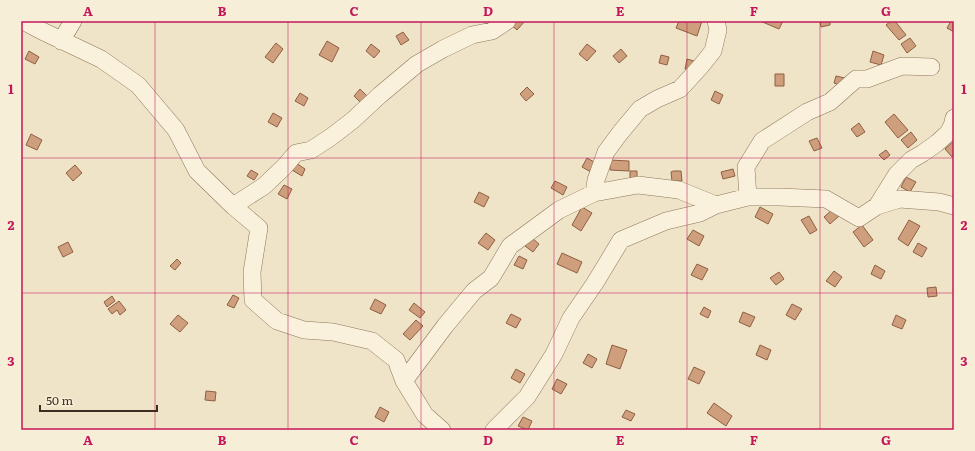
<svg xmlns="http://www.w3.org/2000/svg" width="975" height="451" viewBox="0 0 975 451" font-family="Literata,serif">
	<rect width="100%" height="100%" fill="#f0e4c8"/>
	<path fill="#cf9f7d" stroke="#8d5f41" d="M 514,21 L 525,21 L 517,30 L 511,25 Z
		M 679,21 L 702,21 L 697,36 L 676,28 Z
		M 760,21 L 783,21 L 779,29 Z
		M 820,21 L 830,21 L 830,25 L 821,27 Z
		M 891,21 L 895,21 L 906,35 L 899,40 L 886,25 Z
		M 951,21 L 954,21 L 954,32 L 947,28 Z
		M 403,32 L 409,40 L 401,45 L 396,36 Z
		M 910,38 L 916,46 L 907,53 L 901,44 Z
		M 327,41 L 339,48 L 332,62 L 319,55 Z
		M 276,43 L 283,49 L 273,63 L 265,57 Z
		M 371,44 L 380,51 L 374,58 L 366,51 Z
		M 587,44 L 596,51 L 587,61 L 579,54 Z
		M 621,49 L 627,56 L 619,63 L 613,56 Z
		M 29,51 L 39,57 L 35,64 L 25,59 Z
		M 873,51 L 884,55 L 881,65 L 870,62 Z
		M 661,55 L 669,57 L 667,65 L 659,63 Z
		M 687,59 L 694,61 L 692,71 L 685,69 Z
		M 775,74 L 784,74 L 784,86 L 775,86 Z
		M 836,76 L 845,78 L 842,86 L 834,83 Z
		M 527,87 L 534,94 L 526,101 L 520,94 Z
		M 360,89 L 367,96 L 361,103 L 354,96 Z
		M 715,91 L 723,95 L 719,104 L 711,100 Z
		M 300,93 L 308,98 L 304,106 L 295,101 Z
		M 273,113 L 282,118 L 277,127 L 268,122 Z
		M 894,114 L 908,130 L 898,138 L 885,122 Z
		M 859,123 L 865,132 L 857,137 L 851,129 Z
		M 911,132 L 917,140 L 908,148 L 901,140 Z
		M 31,134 L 42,140 L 37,150 L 26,145 Z
		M 817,138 L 822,148 L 814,151 L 809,141 Z
		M 953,142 L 954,143 L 954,155 L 952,157 L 945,149 Z
		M 886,150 L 890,155 L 884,160 L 879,155 Z
		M 587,158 L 596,163 L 591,172 L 582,167 Z
		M 610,160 L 629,161 L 629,171 L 610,170 Z
		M 296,163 L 305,169 L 302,176 L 292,170 Z
		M 75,165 L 82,173 L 73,181 L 66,173 Z
		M 733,169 L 735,176 L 723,179 L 721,172 Z
		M 251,170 L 258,174 L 254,180 L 247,176 Z
		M 630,171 L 637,171 L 637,179 L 630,178 Z
		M 673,171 L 681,171 L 682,181 L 672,181 L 671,172 Z
		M 906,177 L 916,182 L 910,192 L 901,187 Z
		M 555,181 L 567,187 L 563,195 L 551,188 Z
		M 284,185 L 292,189 L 287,199 L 278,194 Z
		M 479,192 L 489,197 L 484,207 L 474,202 Z
		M 582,207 L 592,213 L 581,231 L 572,225 Z
		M 760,207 L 773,214 L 768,224 L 755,217 Z
		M 833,209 L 839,216 L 830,224 L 824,217 Z
		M 809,216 L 817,230 L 810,234 L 801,220 Z
		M 909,220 L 920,226 L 908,246 L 898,239 Z
		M 862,225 L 873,240 L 864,247 L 853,232 Z
		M 693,230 L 704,236 L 699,246 L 687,239 Z
		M 486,233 L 495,240 L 488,250 L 478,243 Z
		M 532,238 L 539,244 L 533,252 L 525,246 Z
		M 68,242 L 73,252 L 63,257 L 58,247 Z
		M 918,243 L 927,248 L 922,257 L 913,252 Z
		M 562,253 L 582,262 L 577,273 L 557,264 Z
		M 519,256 L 527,260 L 523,269 L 514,265 Z
		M 177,259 L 181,263 L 175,270 L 170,266 Z
		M 697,264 L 708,269 L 702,280 L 691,275 Z
		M 875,265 L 885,271 L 881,279 L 871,274 Z
		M 834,271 L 842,277 L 835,287 L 826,281 Z
		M 779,272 L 784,279 L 776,285 L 770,278 Z
		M 936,287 L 937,296 L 928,297 L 927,288 Z
		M 233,295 L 239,298 L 234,308 L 227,305 Z
		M 112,296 L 115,301 L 107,307 L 104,302 Z
		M 375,299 L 386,305 L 381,314 L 370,309 Z
		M 119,301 L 126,310 L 120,315 L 117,310 L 112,314 L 108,309 Z
		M 414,303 L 425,312 L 420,318 L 409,310 Z
		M 792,304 L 802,309 L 795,320 L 786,315 Z
		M 704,307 L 711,311 L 708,318 L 700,314 Z
		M 743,312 L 755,317 L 750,327 L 739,322 Z
		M 511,314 L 521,319 L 516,328 L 506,323 Z
		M 178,315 L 188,323 L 180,332 L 170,324 Z
		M 896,315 L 906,320 L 902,329 L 892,325 Z
		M 416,320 L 423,326 L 410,340 L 403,334 Z
		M 612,345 L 627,350 L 620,369 L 606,364 Z
		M 760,345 L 771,350 L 767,360 L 756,355 Z
		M 588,354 L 597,359 L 592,368 L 583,363 Z
		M 694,367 L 705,372 L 699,384 L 688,379 Z
		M 516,369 L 525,374 L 520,383 L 511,378 Z
		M 557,379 L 567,384 L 561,394 L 552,389 Z
		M 206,391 L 216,392 L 215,401 L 205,400 Z
		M 714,403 L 732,416 L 726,426 L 707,413 Z
		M 380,407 L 389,412 L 384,422 L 375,417 Z
		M 626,410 L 635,414 L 631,421 L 622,417 Z
		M 523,417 L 532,421 L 528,430 L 518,426 Z"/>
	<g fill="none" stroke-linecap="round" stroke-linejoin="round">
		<defs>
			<path id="street" d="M 23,21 L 42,31 L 101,59 L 138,85 L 176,130 L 197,171 L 233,206 L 259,228 L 252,272 L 253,300 L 277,321 L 304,330 L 333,332 L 372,341 L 396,360 L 404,381 L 425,415 L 442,430
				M 61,41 L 73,21
				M 594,193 L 596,180 L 606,152 L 620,133 L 640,109 L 657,99 L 680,89 L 701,66 L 713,51 L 718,30 L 716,21
				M 748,197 L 746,167 L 762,141 L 807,112 L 830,102 L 856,79 L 867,79 L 902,66 L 931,67
				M 233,206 L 264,186 L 284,167 L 296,153 L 311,150 L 331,137 L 353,120 L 380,95 L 417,64 L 443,49 L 472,35 L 492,31 L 507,21
				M 877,206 L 897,174 L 911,160 L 923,153 L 937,143 L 948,133 L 952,126 L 954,118
				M 404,381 L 445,326 L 474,291 L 491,278 L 510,246 L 559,210 L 594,193 L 638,185 L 679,190 L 716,205
				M 494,430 L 527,397 L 554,354 L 571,318 L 595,283 L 621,240 L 666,221 L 700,213 L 716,205 L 748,197 L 780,197 L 826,199 L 859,218 L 877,206 L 900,199 L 939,202 L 954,206"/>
		</defs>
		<use href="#street" stroke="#8d765c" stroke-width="18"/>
		<use href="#street" stroke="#faf1dc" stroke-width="17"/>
	</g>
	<path fill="none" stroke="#c2185b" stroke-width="1" stroke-opacity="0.55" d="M 155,21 L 155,430M 288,21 L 288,430M 421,21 L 421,430M 554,21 L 554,430M 687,21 L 687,430M 820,21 L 820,430M 21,158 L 954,158M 21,293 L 954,293"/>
	<rect width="975" height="451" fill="none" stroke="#f7eed8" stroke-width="44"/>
	<path d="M40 405v6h117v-6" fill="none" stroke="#3d2e20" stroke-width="2"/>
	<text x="46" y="405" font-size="12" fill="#3d2e20" stroke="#f7eed8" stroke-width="3" paint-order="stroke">50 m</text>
	<rect x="22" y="22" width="931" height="407" fill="none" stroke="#c2185b" stroke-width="1.5"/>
	<g font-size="13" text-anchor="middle" font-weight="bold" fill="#c2185b">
		<text x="88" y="16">A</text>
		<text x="222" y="16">B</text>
		<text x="354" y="16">C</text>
		<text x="488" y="16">D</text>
		<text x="620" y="16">E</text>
		<text x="754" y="16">F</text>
		<text x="886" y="16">G</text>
		<text x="11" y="94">1</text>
		<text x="964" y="94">1</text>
		<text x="11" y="230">2</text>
		<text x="964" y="230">2</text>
		<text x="11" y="366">3</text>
		<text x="964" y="366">3</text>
		<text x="88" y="445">A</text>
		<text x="222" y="445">B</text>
		<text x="354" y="445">C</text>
		<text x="488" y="445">D</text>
		<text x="620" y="445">E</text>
		<text x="754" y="445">F</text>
		<text x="886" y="445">G</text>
	</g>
</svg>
